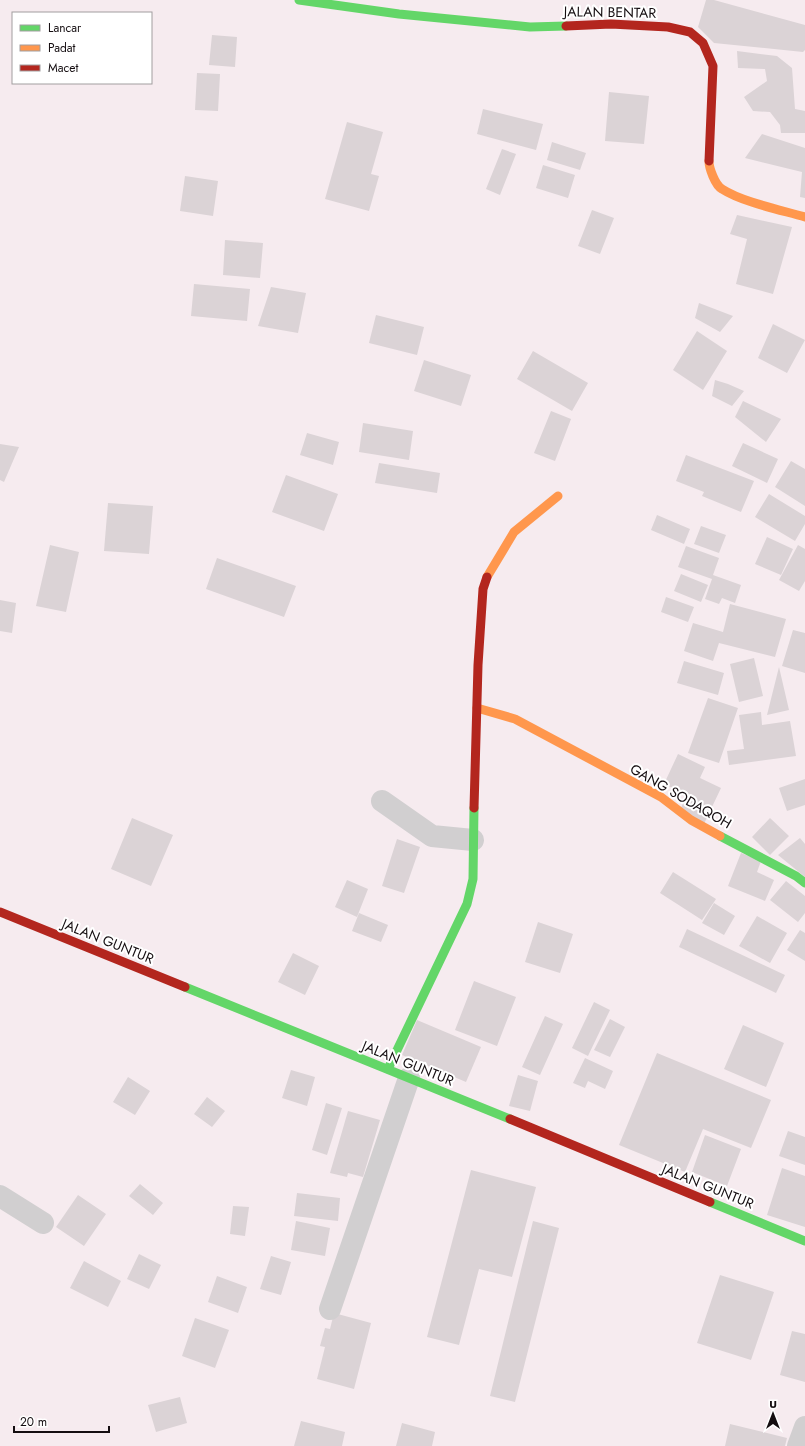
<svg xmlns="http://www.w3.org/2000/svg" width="805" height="1446" viewBox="0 0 805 1446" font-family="Jost,sans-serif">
	<rect width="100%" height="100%" fill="#f6ebef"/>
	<path fill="#dbd3d6" d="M 706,0 L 714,0 L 805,25 L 805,50 L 803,52 L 714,43 L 698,27 Z
		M 212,35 L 237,37 L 235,67 L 209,65 Z
		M 737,51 L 777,56 L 792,68 L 795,109 L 805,111 L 805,133 L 781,133 L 780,125 L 770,112 L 753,111 L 744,97 L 767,81 L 765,69 L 738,68 Z
		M 197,73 L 220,74 L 218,111 L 195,110 Z
		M 609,92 L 649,96 L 644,144 L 605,141 Z
		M 483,109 L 543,124 L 536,150 L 477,134 Z
		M 347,122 L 383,132 L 371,174 L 379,176 L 369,211 L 325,199 Z
		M 762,134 L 805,148 L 805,198 L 800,197 L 802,172 L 745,158 Z
		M 552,142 L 586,153 L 580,170 L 547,160 Z
		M 502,149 L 516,154 L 500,195 L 486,189 Z
		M 543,165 L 575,175 L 568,198 L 536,188 Z
		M 185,176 L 218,181 L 213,216 L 180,211 Z
		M 592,210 L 614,218 L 600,254 L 578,246 Z
		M 737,215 L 792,227 L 773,294 L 736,284 L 747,239 L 730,234 Z
		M 225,240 L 263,243 L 260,278 L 223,275 Z
		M 194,284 L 250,289 L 247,321 L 191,316 Z
		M 271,287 L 306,293 L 298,333 L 258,326 Z
		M 699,303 L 733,316 L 720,332 L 695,318 Z
		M 376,315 L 424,327 L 417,355 L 369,343 Z
		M 773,324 L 805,340 L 787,373 L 758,358 Z
		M 697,331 L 727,351 L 703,390 L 673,370 Z
		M 533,351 L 588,383 L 572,411 L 517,379 Z
		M 424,360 L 471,375 L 461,406 L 414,391 Z
		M 715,380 L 728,384 L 744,391 L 732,406 L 712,396 Z
		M 743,401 L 781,419 L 766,442 L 735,417 Z
		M 551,411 L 571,419 L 555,461 L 534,453 Z
		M 363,423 L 413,431 L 409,460 L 359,452 Z
		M 307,433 L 339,442 L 333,465 L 300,455 Z
		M 743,443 L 778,459 L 767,483 L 732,466 Z
		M 0,444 L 19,447 L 4,482 L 0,480 Z
		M 686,455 L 754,481 L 741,512 L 702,496 L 704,492 L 676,481 Z
		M 791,461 L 805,469 L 805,506 L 775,487 Z
		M 379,463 L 440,473 L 437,493 L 375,483 Z
		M 286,475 L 338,494 L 324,531 L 272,512 Z
		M 769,494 L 805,516 L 805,524 L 795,541 L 755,517 Z
		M 108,503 L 153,506 L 149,554 L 104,551 Z
		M 657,515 L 690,529 L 684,544 L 651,530 Z
		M 701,526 L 726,535 L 719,553 L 694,544 Z
		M 767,537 L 793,549 L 781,575 L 755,564 Z
		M 50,545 L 79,552 L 66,612 L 36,606 Z
		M 798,545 L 805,549 L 805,581 L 799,591 L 779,580 Z
		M 686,546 L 719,558 L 713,575 L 741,585 L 735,603 L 722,598 L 719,604 L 705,599 L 712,579 L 678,567 Z
		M 217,558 L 296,586 L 284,617 L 206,589 Z
		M 681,574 L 708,585 L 701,602 L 674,591 Z
		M 666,597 L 694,607 L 688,622 L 661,612 Z
		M 0,600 L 16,603 L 12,633 L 0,631 Z
		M 730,604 L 786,619 L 775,657 L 719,643 L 713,661 L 684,651 L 693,623 L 723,632 Z
		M 793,630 L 805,633 L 805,673 L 782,666 Z
		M 754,658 L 763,696 L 739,702 L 730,664 Z
		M 684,661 L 724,673 L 718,695 L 677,683 Z
		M 779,667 L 789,710 L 767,715 Z
		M 708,698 L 738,708 L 719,763 L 688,753 Z
		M 761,712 L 762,725 L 790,721 L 796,756 L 729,765 L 727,751 L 744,749 L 739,715 Z
		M 678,754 L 705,767 L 700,778 L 721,788 L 703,826 L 678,814 L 687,795 L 664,784 Z
		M 805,779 L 805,805 L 787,811 L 779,788 Z
		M 132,818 L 173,835 L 151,886 L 111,869 Z
		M 770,818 L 789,836 L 770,855 L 752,837 Z
		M 800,838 L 805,844 L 805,877 L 778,855 Z
		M 397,839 L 420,847 L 404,893 L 382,886 Z
		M 741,853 L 761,861 L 757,872 L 774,880 L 765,901 L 728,886 Z
		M 673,872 L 716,899 L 702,920 L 660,893 Z
		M 347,880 L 368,889 L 357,917 L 335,907 Z
		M 786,881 L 805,896 L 805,913 L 798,922 L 770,900 Z
		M 714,903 L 735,916 L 724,935 L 702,923 Z
		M 359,913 L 388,925 L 381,942 L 352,931 Z
		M 757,916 L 787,933 L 770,963 L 739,946 Z
		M 538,922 L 573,934 L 560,973 L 525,962 Z
		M 687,929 L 785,975 L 776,993 L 679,947 Z
		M 800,930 L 805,933 L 805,961 L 787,950 Z
		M 293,953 L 319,966 L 305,995 L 278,982 Z
		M 474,981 L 516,997 L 497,1046 L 455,1030 Z
		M 594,1002 L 610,1010 L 588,1056 L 572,1048 Z
		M 545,1016 L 563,1024 L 540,1075 L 522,1067 Z
		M 610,1019 L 625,1027 L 610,1057 L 594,1050 Z
		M 417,1020 L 481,1047 L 466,1082 L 402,1055 Z
		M 743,1025 L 784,1043 L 766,1087 L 724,1069 Z
		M 657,1053 L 771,1100 L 751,1148 L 703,1129 L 685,1172 L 619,1145 Z
		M 585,1058 L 613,1071 L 605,1089 L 588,1081 L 585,1088 L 573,1083 Z
		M 291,1070 L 315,1077 L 307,1106 L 282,1098 Z
		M 518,1075 L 538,1081 L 530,1111 L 509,1106 Z
		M 128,1077 L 150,1091 L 135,1115 L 113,1102 Z
		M 207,1097 L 225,1111 L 212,1127 L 194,1114 Z
		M 326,1103 L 342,1108 L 327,1155 L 312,1150 Z
		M 348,1111 L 380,1120 L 363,1177 L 348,1173 L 347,1177 L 330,1173 Z
		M 788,1131 L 805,1137 L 805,1165 L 779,1156 Z
		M 705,1135 L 741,1149 L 727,1186 L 692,1172 Z
		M 782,1168 L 805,1176 L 805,1227 L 767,1215 Z
		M 471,1170 L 536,1187 L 512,1277 L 479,1269 L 459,1345 L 427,1337 Z
		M 140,1184 L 163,1203 L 153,1215 L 129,1196 Z
		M 297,1193 L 340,1198 L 338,1221 L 294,1216 Z
		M 78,1195 L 106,1214 L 84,1246 L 56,1227 Z
		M 233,1206 L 249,1207 L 245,1236 L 230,1234 Z
		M 296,1221 L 330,1228 L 325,1256 L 291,1250 Z
		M 533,1221 L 559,1228 L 515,1402 L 490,1396 Z
		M 139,1254 L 161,1265 L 149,1289 L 127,1279 Z
		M 271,1256 L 291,1262 L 281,1295 L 260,1289 Z
		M 84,1261 L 121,1281 L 108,1307 L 70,1288 Z
		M 720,1275 L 774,1292 L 751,1360 L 697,1343 Z
		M 217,1276 L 247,1287 L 238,1313 L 208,1302 Z
		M 334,1313 L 371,1323 L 354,1389 L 317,1379 L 325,1347 L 320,1346 L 325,1328 L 330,1329 Z
		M 195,1318 L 229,1330 L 215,1368 L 182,1356 Z
		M 792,1331 L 805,1334 L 805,1382 L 780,1375 Z
		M 180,1397 L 187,1423 L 156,1432 L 148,1405 Z
		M 301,1421 L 345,1432 L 342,1446 L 294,1446 Z
		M 402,1423 L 435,1432 L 432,1446 L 396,1446 Z
		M 730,1424 L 787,1438 L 785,1446 L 725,1446 Z"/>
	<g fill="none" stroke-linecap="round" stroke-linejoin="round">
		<path stroke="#d1cfd0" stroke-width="22" d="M 382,801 L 432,836 L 473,840
			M 0,1196 L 43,1223
			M 330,1309 L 409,1078
			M 798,1446 L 805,1427"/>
		<path stroke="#63d668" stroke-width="9" d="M 299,0 L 399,14 L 530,27 L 566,26
			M 720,836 L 796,876 L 805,883
			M 185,987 L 510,1119
			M 388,1069 L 467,904 L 473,879 L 474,808
			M 710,1202 L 805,1241"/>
		<path stroke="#ff974d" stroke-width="9" d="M 709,161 C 709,168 715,185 722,189 C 742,202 781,210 805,217
			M 487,577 L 514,532 L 558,496
			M 477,708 L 515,719 L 661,797 L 691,820 L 720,836"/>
		<path stroke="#b3261e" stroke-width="9" d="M 566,26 L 611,24 L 668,27 L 690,32 L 703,43 L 713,66 L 709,161
			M 474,808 L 478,665 L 483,589 L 487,577
			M 0,912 L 185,987
			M 510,1119 L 710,1202"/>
	</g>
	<g text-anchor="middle" stroke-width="4" stroke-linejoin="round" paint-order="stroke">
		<g font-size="14" fill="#140d10" stroke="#fff">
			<text transform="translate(610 12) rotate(1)" y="5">JALAN BENTAR</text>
			<text transform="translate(681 796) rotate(30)" y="5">GANG SODAQOH</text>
			<text transform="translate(108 941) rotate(22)" y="5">JALAN GUNTUR</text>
			<text transform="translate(408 1063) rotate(22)" y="5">JALAN GUNTUR</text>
			<text transform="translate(708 1186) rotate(22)" y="5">JALAN GUNTUR</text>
		</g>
	</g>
	<rect x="12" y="12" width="140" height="72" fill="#ffffff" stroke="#a19e9f"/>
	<rect x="20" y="25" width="20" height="6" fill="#63d668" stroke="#a19e9f"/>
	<text x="48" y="32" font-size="12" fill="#140d10">Lancar</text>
	<rect x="20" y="45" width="20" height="6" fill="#ff974d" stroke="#a19e9f"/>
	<text x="48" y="52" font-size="12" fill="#140d10">Padat</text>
	<rect x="20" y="65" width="20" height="6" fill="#b3261e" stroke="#a19e9f"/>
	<text x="48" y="72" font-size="12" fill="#140d10">Macet</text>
	<g transform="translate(773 1414)" stroke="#ffffff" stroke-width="3" paint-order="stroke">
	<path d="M0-3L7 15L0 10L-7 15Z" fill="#140d10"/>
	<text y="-6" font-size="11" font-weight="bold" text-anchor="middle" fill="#140d10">U</text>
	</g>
	<path d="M14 1426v6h95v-6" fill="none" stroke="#140d10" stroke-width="2"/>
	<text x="20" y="1426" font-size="12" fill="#140d10" stroke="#ffffff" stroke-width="3" paint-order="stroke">20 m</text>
</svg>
